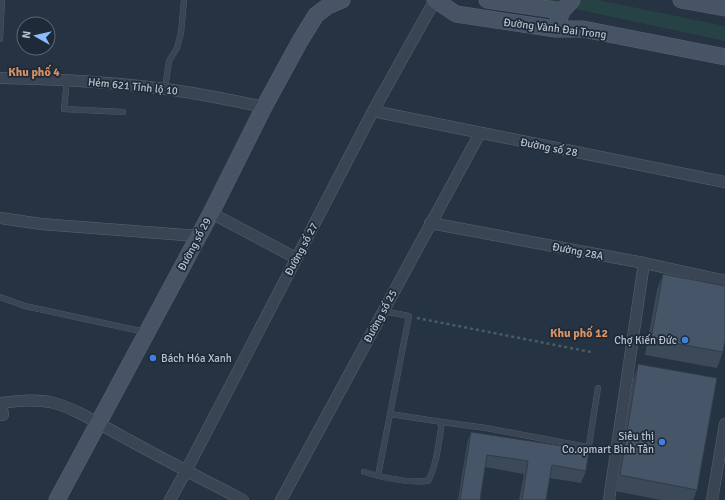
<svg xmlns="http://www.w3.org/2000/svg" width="725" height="500" viewBox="0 0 725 500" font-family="Signika,sans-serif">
	<rect width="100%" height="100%" fill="#253343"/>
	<path fill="#274244" d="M 533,0 L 598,0 L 725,26 L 725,41 Z"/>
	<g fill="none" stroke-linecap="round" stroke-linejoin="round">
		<defs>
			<path id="lane" d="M 0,39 L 2,0
				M 67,80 L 64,109 L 123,112
				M 165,89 L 169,61 L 177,48 L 181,33 L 184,0
				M 0,297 L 25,306 L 145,332
				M 442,422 L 486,428 L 587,447 L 589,445 L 598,388
				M 364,472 C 384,478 407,483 428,481 C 437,465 439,440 442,422 L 390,414
				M 378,476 L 409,316 L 383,311"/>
			<path id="street" d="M 0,78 C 55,79 110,82 165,89 C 198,93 231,100 264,107
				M 373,111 L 725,182
				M 211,213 L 296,258
				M 0,218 L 41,224 L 198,236
				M 430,223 L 644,263 L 725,281
				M 0,415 L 3,415 L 1,403 C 17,401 33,399 50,402 C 74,407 104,427 127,439 C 165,460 204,480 243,500
				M 170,500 L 186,471 L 373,111 L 435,0
				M 281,500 L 480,133
				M 609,500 L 644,263
				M 712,500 L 725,424"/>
			<path id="secondary" d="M 435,0 L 456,14 L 556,29 L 583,29 L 725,57
				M 487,0 L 562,11
				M 681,0 L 725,8
				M 558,22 L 562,11 L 572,0
				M 57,500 L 211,213 L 264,107 L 300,41 L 316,15 L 328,6 L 342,0"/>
		</defs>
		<use href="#lane" stroke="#586370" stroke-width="6"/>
		<use href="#street" stroke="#586370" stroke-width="12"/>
		<use href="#secondary" stroke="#586370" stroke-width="17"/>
		<path stroke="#455f60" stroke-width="2.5" stroke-dasharray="3 3" stroke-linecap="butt" d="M 417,318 L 591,352"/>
		<use href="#lane" stroke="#394553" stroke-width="5.5"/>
		<use href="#street" stroke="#394553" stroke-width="11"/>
		<use href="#secondary" stroke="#475466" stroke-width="16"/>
	</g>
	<path fill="#3c4959" d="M 663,274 L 723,352 L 717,368 L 645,355 L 657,290 Z
		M 638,364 L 697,490 L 693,500 L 661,500 L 615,491 L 633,380 Z
		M 471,432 L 586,471 L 581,483 L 550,478 L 546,500 L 519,500 L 524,474 L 485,467 L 480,500 L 458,500 L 467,444 Z"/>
	<path fill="#465567" stroke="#313c48" d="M 663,274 L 725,286 L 725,341 L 723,352 L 651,339 Z
		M 638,364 L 717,378 L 697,490 L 620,475 Z
		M 471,432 L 589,450 L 586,471 L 552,465 L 546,500 L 522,500 L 528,461 L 487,455 L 480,500 L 460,500 Z"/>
	<g fill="#3f7fe0" stroke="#1e2a38" stroke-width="1.5">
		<circle cx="685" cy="340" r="4"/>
		<circle cx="153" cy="358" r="4"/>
		<circle cx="662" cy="442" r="4"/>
	</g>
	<g text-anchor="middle" stroke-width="3.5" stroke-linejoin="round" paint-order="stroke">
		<g font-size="11" fill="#b7c0cc" stroke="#1e2a38">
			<text transform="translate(555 28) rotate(7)" y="4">Đường Vành Đai Trong</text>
			<text transform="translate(133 86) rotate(6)" y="4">Hẻm 621 Tỉnh lộ 10</text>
			<text transform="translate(549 147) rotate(11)" y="4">Đường số 28</text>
			<text transform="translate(194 244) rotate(-62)" y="4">Đường số 29</text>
			<text transform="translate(301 249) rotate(-62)" y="4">Đường số 27</text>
			<text transform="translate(578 251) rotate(11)" y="4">Đường 28A</text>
			<text transform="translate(380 316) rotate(-62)" y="4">Đường số 25</text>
		</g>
		<g font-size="11" fill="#b7c0cc" stroke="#1e2a38" text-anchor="end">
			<text x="677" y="344">Chợ Kiến Đức</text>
			<text x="161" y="362" text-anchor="start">Bách Hóa Xanh</text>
			<text x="654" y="440">Siêu thị<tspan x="654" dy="13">Co.opmart Bình Tân</tspan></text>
		</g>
		<g font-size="12" font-weight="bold" fill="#db9263" stroke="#1e2a38">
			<text x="34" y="76">Khu phố 4</text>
			<text x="579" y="337">Khu phố 12</text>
		</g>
	</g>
	<g transform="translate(36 36) rotate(278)"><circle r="19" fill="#1e2a38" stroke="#5b6673"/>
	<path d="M0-3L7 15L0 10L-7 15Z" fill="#8bbcfd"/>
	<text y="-6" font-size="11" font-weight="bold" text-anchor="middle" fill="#b7c0cc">N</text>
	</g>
</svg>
